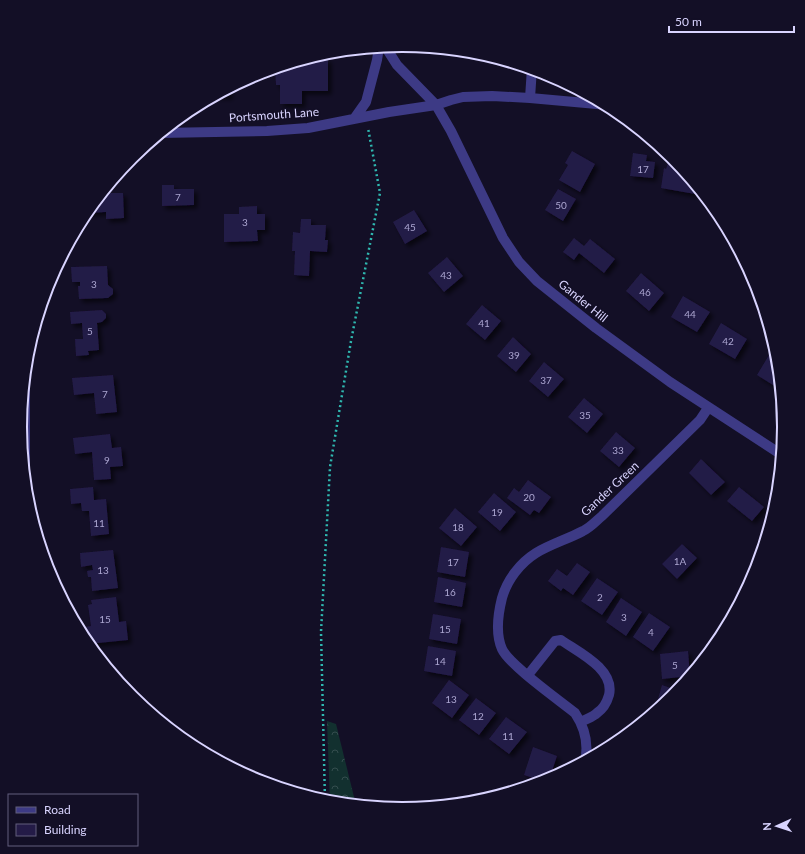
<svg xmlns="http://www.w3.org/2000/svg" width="805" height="854" viewBox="0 0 805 854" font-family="Lato,sans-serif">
	<defs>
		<pattern id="park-crowns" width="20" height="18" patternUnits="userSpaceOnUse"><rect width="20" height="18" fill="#12302f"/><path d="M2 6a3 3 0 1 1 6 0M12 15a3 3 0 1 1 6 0" fill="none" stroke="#344d4e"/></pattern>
		<filter id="shadow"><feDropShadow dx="3.5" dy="3.5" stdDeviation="2" flood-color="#0009"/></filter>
	</defs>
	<rect width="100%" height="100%" fill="#130f26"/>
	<path fill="url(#park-crowns)" d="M 327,721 L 336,724 L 356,805 L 330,802 Z"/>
	<path fill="#241b47" filter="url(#shadow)" d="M 304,59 L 328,59 L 328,91 L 302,91 L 302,104 L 280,104 L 280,85 L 276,85 L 275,68 Z
		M 229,88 L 229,96 L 214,96 Z
		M 572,151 L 595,164 L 580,192 L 559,180 L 568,165 L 565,163 Z
		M 633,153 L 647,155 L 646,161 L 655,162 L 653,178 L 630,176 Z
		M 668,163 L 678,164 L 677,170 L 685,172 L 697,185 L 695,194 L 661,188 L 664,168 L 666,169 Z
		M 162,185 L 174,185 L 174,189 L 194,189 L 194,205 L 162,206 Z
		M 558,189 L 576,199 L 563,221 L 545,210 Z
		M 104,191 L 104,193 L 123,193 L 124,218 L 106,219 L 106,212 L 86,213 Z
		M 257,206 L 257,214 L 265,214 L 265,230 L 257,230 L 258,241 L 224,242 L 224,214 L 239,214 L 239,207 Z
		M 414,210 L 427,231 L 405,244 L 393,222 Z
		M 301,219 L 311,219 L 311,225 L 326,225 L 325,240 L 328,240 L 327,252 L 310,251 L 309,276 L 294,275 L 295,251 L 292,251 L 293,232 L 300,233 Z
		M 574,238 L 584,246 L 590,239 L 615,259 L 604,273 L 579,253 L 574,260 L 563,252 Z
		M 447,257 L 463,276 L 444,292 L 428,273 Z
		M 107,266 L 108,285 L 113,289 L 113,294 L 108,298 L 79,299 L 78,286 L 80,286 L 80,282 L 72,282 L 71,267 Z
		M 641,273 L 664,293 L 649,311 L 626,291 Z
		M 683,296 L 710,312 L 697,332 L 671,317 Z
		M 482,305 L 501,321 L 485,340 L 466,324 Z
		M 102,310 L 106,314 L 106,318 L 102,322 L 97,323 L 99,350 L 88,351 L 89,355 L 76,356 L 75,339 L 83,339 L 82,323 L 71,324 L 70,312 Z
		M 721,323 L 747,339 L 735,359 L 709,344 Z
		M 513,337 L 531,354 L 516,372 L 497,356 Z
		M 769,355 L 778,360 L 781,390 L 757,375 Z
		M 544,362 L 564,379 L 548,397 L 529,381 Z
		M 113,375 L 117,412 L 96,414 L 94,393 L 74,395 L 72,378 Z
		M 584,398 L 603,414 L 587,433 L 568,417 Z
		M 616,432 L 635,448 L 619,467 L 600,451 Z
		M 110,434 L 112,448 L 121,447 L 123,466 L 110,467 L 111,479 L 94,480 L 92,452 L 75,454 L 73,438 Z
		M 701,459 L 725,482 L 711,495 L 689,473 Z
		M 528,480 L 551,497 L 539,513 L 534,510 L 530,515 L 507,498 L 514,488 L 519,492 Z
		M 93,487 L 94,500 L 106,499 L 109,534 L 91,536 L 89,511 L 82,511 L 81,503 L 71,504 L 70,489 Z
		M 739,487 L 764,507 L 752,521 L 727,501 Z
		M 494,493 L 516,512 L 500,531 L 478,512 Z
		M 455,508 L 477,527 L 461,546 L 439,528 Z
		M 682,544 L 697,558 L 677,579 L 662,564 Z
		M 441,547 L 469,552 L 465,577 L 437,572 Z
		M 113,550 L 118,588 L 92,591 L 91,577 L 88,577 L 87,571 L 93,570 L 92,565 L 81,567 L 80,553 Z
		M 577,563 L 590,572 L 573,595 L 563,588 L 561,591 L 548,581 L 557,569 L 567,576 Z
		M 438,577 L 466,583 L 462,607 L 434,602 Z
		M 597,578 L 618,592 L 602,615 L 581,601 Z
		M 116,597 L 119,622 L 126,621 L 128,640 L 88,644 L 87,642 L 85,627 L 91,626 L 88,605 L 92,604 L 91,600 Z
		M 621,598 L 642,612 L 626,636 L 606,622 Z
		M 649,613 L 670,627 L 653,651 L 633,637 Z
		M 433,614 L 461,619 L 457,644 L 429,639 Z
		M 428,646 L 456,651 L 452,676 L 424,671 Z
		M 688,651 L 690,676 L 662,679 L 660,654 Z
		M 449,680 L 469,695 L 452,718 L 432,703 Z
		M 662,685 L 679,691 L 673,698 L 657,710 L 655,710 Z
		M 476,698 L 496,713 L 479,735 L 459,720 Z
		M 506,717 L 527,732 L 509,754 L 489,739 Z
		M 533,747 L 557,756 L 549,780 L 545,782 L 524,775 Z"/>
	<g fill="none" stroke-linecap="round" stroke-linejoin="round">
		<path stroke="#2fb8b0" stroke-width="2.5" stroke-dasharray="2 3" stroke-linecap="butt" d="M 325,801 L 321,632 L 330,467 L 351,341 L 380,193 L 368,128"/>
		<path stroke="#3d3a85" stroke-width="10" d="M 385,46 L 397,65 L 436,105 L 451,131 L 503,238 L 519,262 L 537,281 L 596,328 L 670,382 L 782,455
			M 530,98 L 532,68
			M 354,119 L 366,102 L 377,60 L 379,47
			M 160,133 L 267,131 L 308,128 L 389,112 L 436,105 L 451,100 L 463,97 L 492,96 L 530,98 L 608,105
			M 25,380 L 25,475
			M 528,675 L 555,641 L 561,640 C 578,652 615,669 609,695 C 607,702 603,709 597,713 C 593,717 586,719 581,722
			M 585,761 C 589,743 585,728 575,713 C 559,700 509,665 502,649 C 495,633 498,614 502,598 C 507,580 520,563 536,553 C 551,544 568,539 583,531 C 590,528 596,521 602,516 L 700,420 L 708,408"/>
	</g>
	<g text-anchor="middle" stroke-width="3" stroke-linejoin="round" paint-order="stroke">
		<g font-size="10" fill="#aca6d1">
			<text x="643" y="173">17</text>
			<text x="178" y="201">7</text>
			<text x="561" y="209">50</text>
			<text x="245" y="226">3</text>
			<text x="410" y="231">45</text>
			<text x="446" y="279">43</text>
			<text x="94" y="288">3</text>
			<text x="645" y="296">46</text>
			<text x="690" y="318">44</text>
			<text x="484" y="327">41</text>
			<text x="90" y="335">5</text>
			<text x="728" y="345">42</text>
			<text x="514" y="359">39</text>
			<text x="546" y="384">37</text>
			<text x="105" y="398">7</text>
			<text x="585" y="419">35</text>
			<text x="618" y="454">33</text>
			<text x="107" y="464">9</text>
			<text x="529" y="501">20</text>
			<text x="497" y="516">19</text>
			<text x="99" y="527">11</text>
			<text x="458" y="531">18</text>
			<text x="680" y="565">1A</text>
			<text x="453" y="566">17</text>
			<text x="103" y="574">13</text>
			<text x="450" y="596">16</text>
			<text x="600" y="601">2</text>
			<text x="624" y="621">3</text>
			<text x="105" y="623">15</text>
			<text x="445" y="633">15</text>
			<text x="651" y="636">4</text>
			<text x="440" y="665">14</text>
			<text x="675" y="669">5</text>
			<text x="451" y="703">13</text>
			<text x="478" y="720">12</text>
			<text x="508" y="740">11</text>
		</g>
		<g font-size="12" fill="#d9d4ff" stroke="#130f26">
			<text transform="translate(274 115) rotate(-4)" y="4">Portsmouth Lane</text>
			<text transform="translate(583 301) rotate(39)" y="4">Gander Hill</text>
			<text transform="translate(610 489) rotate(-43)" y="4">Gander Green</text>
		</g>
	</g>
	<path d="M0 0H805V854H0ZM27 427a375 375 0 1 1 750 0a375 375 0 1 1-750 0Z" fill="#130f26" fill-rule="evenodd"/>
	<path fill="none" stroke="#d9d4ff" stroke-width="2" d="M27 427a375 375 0 1 1 750 0a375 375 0 1 1-750 0Z"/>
	<rect x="8" y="794" width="130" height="52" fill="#130f26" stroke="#625e7d"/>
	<rect x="16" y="807" width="20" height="6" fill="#3d3a85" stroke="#625e7d"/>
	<text x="44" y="814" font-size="12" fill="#d9d4ff">Road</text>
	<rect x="16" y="824" width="20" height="12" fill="#241b47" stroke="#625e7d"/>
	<text x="44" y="834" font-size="12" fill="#d9d4ff">Building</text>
	<g transform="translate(777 826) rotate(267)" stroke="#130f26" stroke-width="3" paint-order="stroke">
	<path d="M0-3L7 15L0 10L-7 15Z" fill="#d9d4ff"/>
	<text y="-6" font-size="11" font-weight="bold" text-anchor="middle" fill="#d9d4ff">N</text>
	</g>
	<path d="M669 26v6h125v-6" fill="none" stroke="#d9d4ff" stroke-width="2"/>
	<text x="675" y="26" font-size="12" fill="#d9d4ff" stroke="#130f26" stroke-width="3" paint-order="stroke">50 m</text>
</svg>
